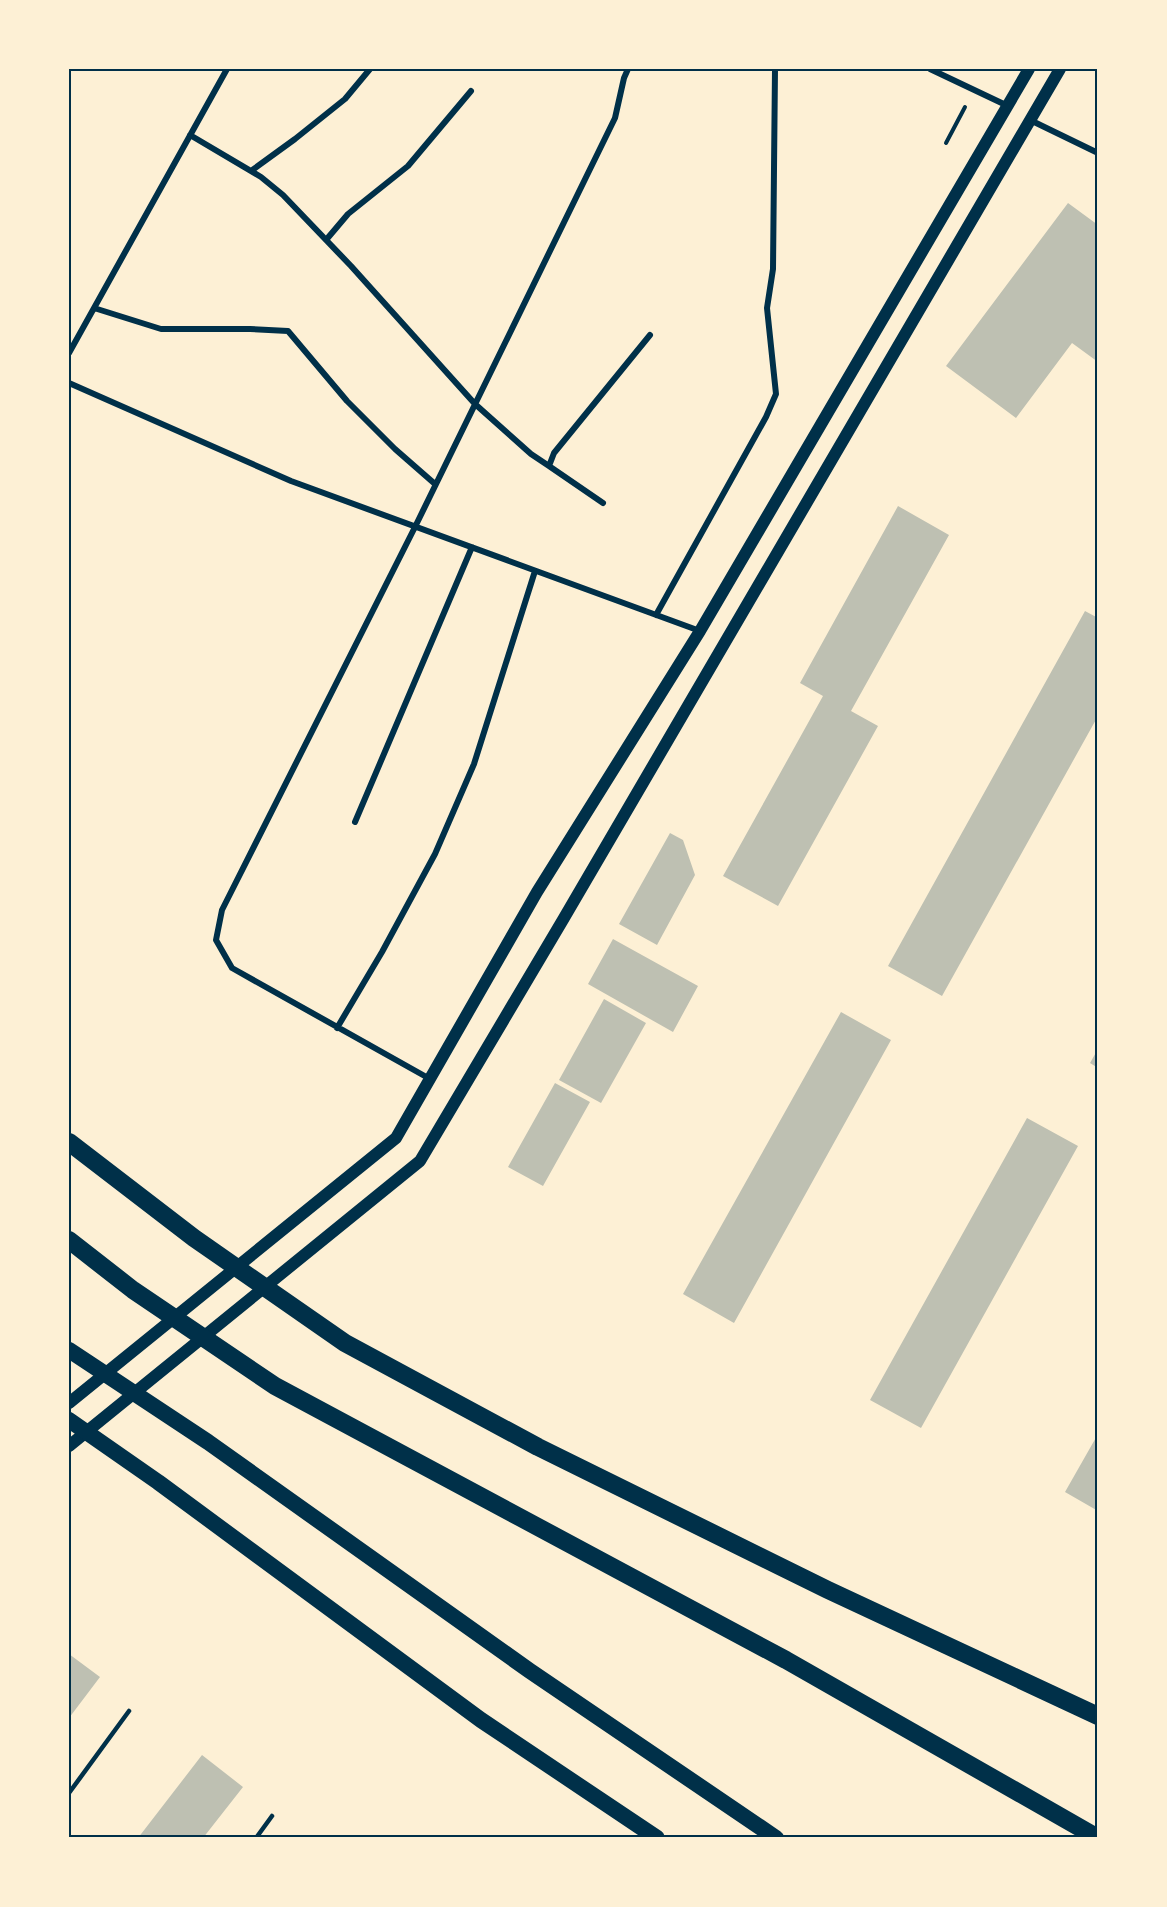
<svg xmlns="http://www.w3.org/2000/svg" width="1167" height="1907" viewBox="0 0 1167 1907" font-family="Inter,sans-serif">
	<rect width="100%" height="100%" fill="#fdf0d5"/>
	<path fill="#bec0b2" d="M 1068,203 L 1098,225 L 1098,362 L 1072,343 L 1016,418 L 946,366 Z
		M 898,506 L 949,535 L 851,711 L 878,726 L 778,906 L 723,876 L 823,696 L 800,683 Z
		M 1085,611 L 1098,618 L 1098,716 L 942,996 L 888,966 Z
		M 670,833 L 683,840 L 695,875 L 657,945 L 619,924 Z
		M 613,939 L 698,986 L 673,1032 L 588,984 Z
		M 604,999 L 646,1023 L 601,1103 L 559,1080 Z
		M 841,1012 L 891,1040 L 734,1323 L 683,1294 Z
		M 1098,1049 L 1098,1068 L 1090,1063 Z
		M 555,1083 L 590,1102 L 543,1186 L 508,1167 Z
		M 1027,1118 L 1078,1146 L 921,1428 L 870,1400 Z
		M 1098,1434 L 1098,1511 L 1065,1492 Z
		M 69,1654 L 100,1677 L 69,1718 Z
		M 202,1755 L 243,1787 L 203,1838 L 138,1838 Z"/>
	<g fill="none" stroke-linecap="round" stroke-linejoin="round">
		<path stroke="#003049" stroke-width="4" d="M 946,143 L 965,107"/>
		<path stroke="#003049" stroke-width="4.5" d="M 69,1793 L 129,1711
			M 256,1838 L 272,1816"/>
		<path stroke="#003049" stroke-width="6" d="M 930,69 L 1008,106
			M 1030,120 L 1098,153
			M 190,135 L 261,177 L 283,195 L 351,266 L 475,404 L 531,454 L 549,466
			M 251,171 L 295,139 L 345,99 L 370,69
			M 326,240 L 348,214 L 408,166 L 471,91
			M 94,308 L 161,329 L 250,329 L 288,331 L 347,401 L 395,449 L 435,484
			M 69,353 L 227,69
			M 69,383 L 291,481 L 700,631
			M 603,503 L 549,466 L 554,453 L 650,335
			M 656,615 L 766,417 L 776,394 L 767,308 L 773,269 L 775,69
			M 355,822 L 472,547
			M 337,1028 L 382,952 L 435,854 L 474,764 L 535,571
			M 430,1079 L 232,968 L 216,940 L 222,910 L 415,527 L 615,118 L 624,78 L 628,69"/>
		<path stroke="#003049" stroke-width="12" d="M 69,1403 L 396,1138 L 537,892 L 700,631 L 1029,69
			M 69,1446 L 420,1161 L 564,918 L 1060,69"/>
		<path stroke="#003049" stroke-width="16" d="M 69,1350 L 208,1442 L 530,1671 L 776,1838
			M 69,1420 L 158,1482 L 481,1720 L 657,1838"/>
		<path stroke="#003049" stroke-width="18" d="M 69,1142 L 194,1238 L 345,1343 L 538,1447 L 828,1590 L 1098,1716
			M 69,1240 L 133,1290 L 275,1386 L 786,1660 L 1098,1838"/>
	</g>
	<rect width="1167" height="1907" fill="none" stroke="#fdf0d5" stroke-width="141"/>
	<rect x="70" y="70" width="1026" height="1766" fill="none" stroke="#003049" stroke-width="2"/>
</svg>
